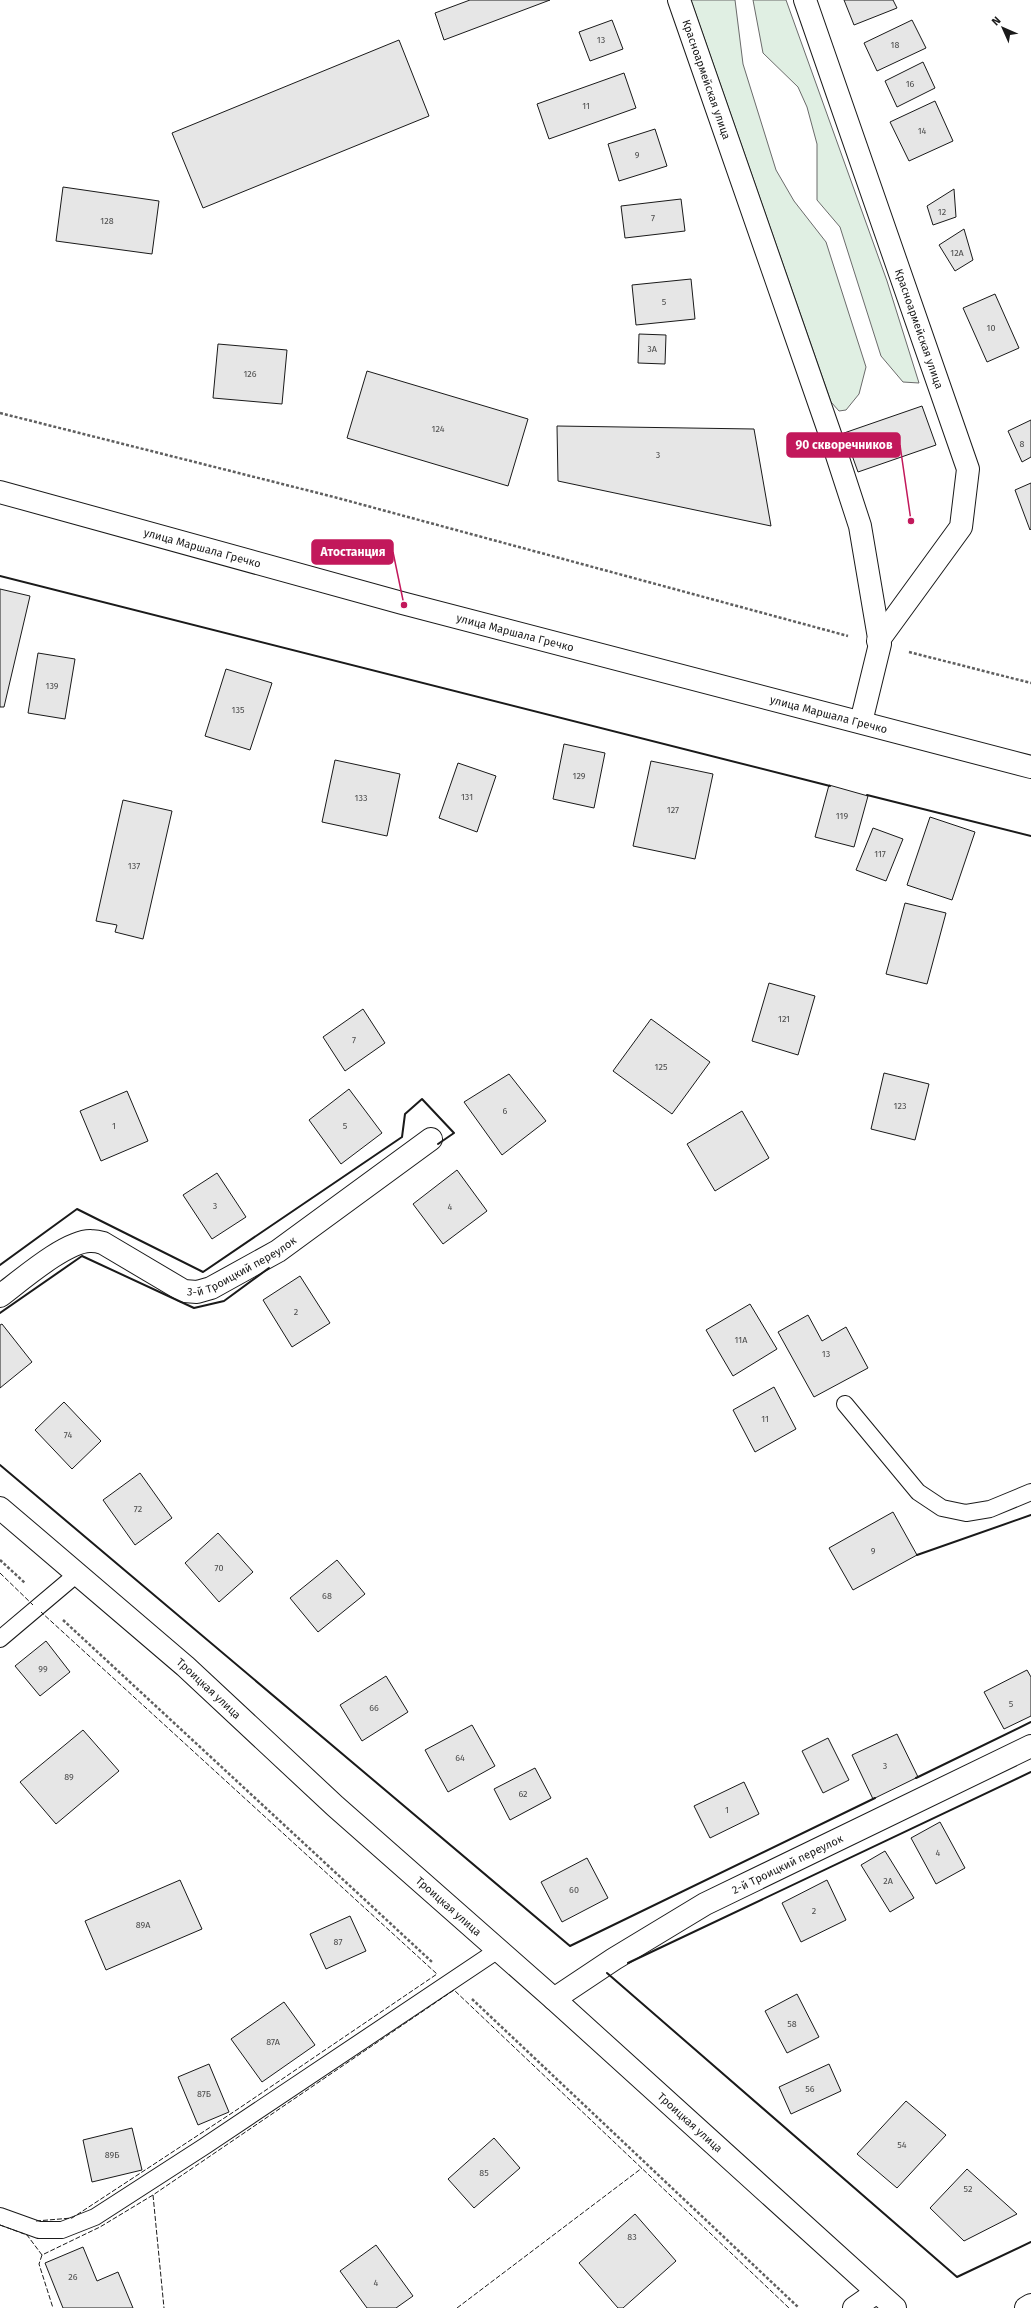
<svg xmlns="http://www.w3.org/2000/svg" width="1031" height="2308" viewBox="0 0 1031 2308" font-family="'Fira Sans',sans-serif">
	<rect width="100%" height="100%" fill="#fff"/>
	<path fill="#e0efe3" stroke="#6a6a6a" d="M 691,0 L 735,0 L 743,64 L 776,170 L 794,201 L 826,242 L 866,367 L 859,394 L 846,410 L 839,411 L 831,402 Z
		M 753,0 L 786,0 L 887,281 L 919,383 L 903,382 L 881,356 L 840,227 L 817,200 L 817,144 L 807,107 L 798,87 L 763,53 Z"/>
	<path fill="#e6e6e6" stroke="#1a1a1a" d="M 470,0 L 550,0 L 444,40 L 435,13 Z
		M 844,0 L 893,0 L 897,8 L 854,25 Z
		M 612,20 L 623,49 L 590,61 L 579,32 Z
		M 912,20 L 926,48 L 877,71 L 864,43 Z
		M 399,40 L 429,116 L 203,208 L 172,133 Z
		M 923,62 L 935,88 L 897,107 L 885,81 Z
		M 624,73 L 636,108 L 549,139 L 537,104 Z
		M 935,101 L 953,141 L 909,161 L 890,122 Z
		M 655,129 L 667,166 L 619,181 L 608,144 Z
		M 63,187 L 159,201 L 152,254 L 56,241 Z
		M 954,189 L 956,217 L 933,225 L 927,206 Z
		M 681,199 L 685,231 L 625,238 L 621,206 Z
		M 964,229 L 973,260 L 955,271 L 939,245 Z
		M 691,279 L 695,319 L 636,325 L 632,285 Z
		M 995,294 L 1019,348 L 987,362 L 963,308 Z
		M 639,334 L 666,335 L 665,364 L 638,363 Z
		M 218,344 L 287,350 L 282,404 L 213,398 Z
		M 367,371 L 528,419 L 508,486 L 347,438 Z
		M 922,406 L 936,445 L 858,472 L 844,433 Z
		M 1031,420 L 1031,457 L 1022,462 L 1008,431 Z
		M 557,426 L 754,429 L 771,526 L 558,481 Z
		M 1031,483 L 1031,529 L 1030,530 L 1015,490 Z
		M 0,589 L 30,596 L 4,707 L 0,707 Z
		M 38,653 L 75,659 L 65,719 L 28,713 Z
		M 226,669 L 272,683 L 250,750 L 205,736 Z
		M 564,744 L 605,753 L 594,808 L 553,799 Z
		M 335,760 L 400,774 L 387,836 L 322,822 Z
		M 651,761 L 713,774 L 695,859 L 633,846 Z
		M 458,763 L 496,776 L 477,832 L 439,818 Z
		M 829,785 L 868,796 L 854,847 L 815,837 Z
		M 123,800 L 172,811 L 143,939 L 115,932 L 117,925 L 96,921 Z
		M 930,817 L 975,832 L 952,900 L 907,885 Z
		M 873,828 L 903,839 L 886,881 L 856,870 Z
		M 905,903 L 946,913 L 927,984 L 886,974 Z
		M 769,983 L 815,996 L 798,1055 L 752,1041 Z
		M 363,1009 L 385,1043 L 345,1071 L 323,1037 Z
		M 651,1019 L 710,1062 L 672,1114 L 613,1071 Z
		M 884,1073 L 929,1084 L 915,1140 L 871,1129 Z
		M 509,1074 L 546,1121 L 502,1155 L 464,1102 Z
		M 349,1089 L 382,1133 L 341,1164 L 309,1120 Z
		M 127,1091 L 148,1141 L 101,1161 L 80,1111 Z
		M 742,1111 L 769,1158 L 715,1191 L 687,1144 Z
		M 457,1170 L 487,1211 L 443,1244 L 413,1204 Z
		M 217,1173 L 246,1217 L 212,1239 L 183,1195 Z
		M 300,1276 L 330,1323 L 292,1347 L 263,1300 Z
		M 750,1304 L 777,1349 L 733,1376 L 706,1330 Z
		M 808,1315 L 822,1341 L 846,1327 L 868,1368 L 814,1397 L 778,1332 Z
		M 2,1324 L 32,1362 L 0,1388 L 0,1325 Z
		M 774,1387 L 796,1429 L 755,1452 L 733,1410 Z
		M 64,1402 L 101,1441 L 72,1469 L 35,1430 Z
		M 140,1473 L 172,1518 L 135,1545 L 103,1500 Z
		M 893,1512 L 917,1555 L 853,1590 L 829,1548 Z
		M 218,1533 L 253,1572 L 219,1602 L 185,1563 Z
		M 337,1560 L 365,1594 L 318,1632 L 290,1598 Z
		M 46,1641 L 70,1672 L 40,1696 L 15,1666 Z
		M 1027,1670 L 1031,1677 L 1031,1716 L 1004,1729 L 984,1692 Z
		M 386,1676 L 408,1712 L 362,1741 L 340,1705 Z
		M 472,1725 L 495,1766 L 448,1792 L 425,1750 Z
		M 83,1730 L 119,1771 L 56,1824 L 20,1782 Z
		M 897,1734 L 918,1777 L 873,1799 L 852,1755 Z
		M 828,1738 L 849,1780 L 823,1793 L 802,1751 Z
		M 535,1768 L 551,1798 L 510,1820 L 494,1789 Z
		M 744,1782 L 759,1814 L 710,1838 L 694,1806 Z
		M 940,1822 L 965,1868 L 936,1884 L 911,1838 Z
		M 885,1851 L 914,1898 L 890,1912 L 861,1865 Z
		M 587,1858 L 608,1898 L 562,1922 L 541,1882 Z
		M 180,1880 L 202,1929 L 106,1970 L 85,1921 Z
		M 827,1880 L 846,1920 L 801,1942 L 782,1903 Z
		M 350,1916 L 366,1951 L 326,1969 L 310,1934 Z
		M 797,1994 L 819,2037 L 787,2053 L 765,2011 Z
		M 284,2002 L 315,2045 L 262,2082 L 231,2039 Z
		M 209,2064 L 229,2112 L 198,2125 L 178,2077 Z
		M 829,2064 L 841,2091 L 791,2114 L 779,2087 Z
		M 906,2101 L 946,2135 L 897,2188 L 857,2154 Z
		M 132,2128 L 142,2170 L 92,2182 L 83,2140 Z
		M 494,2138 L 520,2168 L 474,2208 L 448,2179 Z
		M 967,2169 L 1017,2214 L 964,2241 L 930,2208 Z
		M 635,2214 L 676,2261 L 623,2308 L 618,2308 L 579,2263 Z
		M 376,2245 L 413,2296 L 396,2308 L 367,2308 L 340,2271 Z
		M 83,2247 L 97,2281 L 118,2272 L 133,2308 L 63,2308 L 45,2263 Z"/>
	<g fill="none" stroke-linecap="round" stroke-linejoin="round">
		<defs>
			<path id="service" d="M 845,1404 L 918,1492 L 942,1508 L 966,1513 L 990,1509 L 1031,1492
				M 0,1639 L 77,1574
				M 0,2216 L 39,2230 L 62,2230 L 95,2217 L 205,2146 L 498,1950"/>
			<g id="minor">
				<path id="s1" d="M 679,0 L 830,434 L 860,526 L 880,644 L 861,722"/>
				<path id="s2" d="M 805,0 L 968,469 L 961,527 L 878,641"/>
				<path id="s3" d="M 0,1296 C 20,1281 67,1240 91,1241 C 95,1241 100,1242 103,1243 L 184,1291 L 197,1292 L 211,1288 L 278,1251 L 431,1139"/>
				<path id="s4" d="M 0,1508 L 185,1666 L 335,1806 L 554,1999 L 895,2308"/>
				<path id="s5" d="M 554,1999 L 614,1959 L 705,1904 L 1031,1746"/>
				<path d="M 854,2308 L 877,2292"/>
				<path d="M 1026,2308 L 1031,2305"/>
			</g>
			<g id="secondary">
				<path id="s6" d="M 0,492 L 402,603 L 1031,767"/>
			</g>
		</defs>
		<use href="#service" stroke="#1a1a1a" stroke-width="18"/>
		<use href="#minor" stroke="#1a1a1a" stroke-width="24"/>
		<use href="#secondary" stroke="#1a1a1a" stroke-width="24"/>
		<path stroke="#5f5f5f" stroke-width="2.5" stroke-dasharray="3 2" stroke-linecap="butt" d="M 0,413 L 334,497 L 848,636
			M 909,652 L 1031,683
			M 0,1560 L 25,1583
			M 63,1620 L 432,1962
			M 472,1999 L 799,2308"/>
		<use href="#service" stroke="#fff" stroke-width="16"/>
		<use href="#minor" stroke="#fff" stroke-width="22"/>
		<use href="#secondary" stroke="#fff" stroke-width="22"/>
		<path stroke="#1a1a1a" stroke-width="1" stroke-dasharray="5 2" stroke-linecap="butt" d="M 0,1573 L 33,1605
			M 153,2195 L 164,2308
			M 36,2221 L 72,2218 L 238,2109 L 437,1974 L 41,1612
			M 0,2225 L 27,2235 L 42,2255 L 100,2227 L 153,2195 L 454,1990 L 789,2308
			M 42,2255 L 39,2264 L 53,2308
			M 457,2308 L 642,2168"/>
		<path stroke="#1a1a1a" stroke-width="2" d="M 0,576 L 830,786
			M 867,795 L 1031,836
			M 0,1265 L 77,1209 L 203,1272 L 402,1137 L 405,1114 L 422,1099 L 454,1133 L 438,1144
			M 0,1313 L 82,1256 L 194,1308 L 224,1301 L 269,1268
			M 0,1465 L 570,1946 L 875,1798
			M 917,1555 L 1031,1515
			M 916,1778 L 1031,1722
			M 628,1963 L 1031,1772
			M 607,1973 L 957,2277 L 1031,2242"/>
	</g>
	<g text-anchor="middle" stroke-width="3" stroke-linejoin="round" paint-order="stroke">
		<g font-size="9" fill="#4d4d4d">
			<text x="601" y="43">13</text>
			<text x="895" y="48">18</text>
			<text x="910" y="87">16</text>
			<text x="586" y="109">11</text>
			<text x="922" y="134">14</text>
			<text x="637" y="158">9</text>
			<text x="942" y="215">12</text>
			<text x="653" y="221">7</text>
			<text x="107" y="224">128</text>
			<text x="957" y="256">12А</text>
			<text x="664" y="305">5</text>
			<text x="991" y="331">10</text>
			<text x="652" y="352">3А</text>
			<text x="250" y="377">126</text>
			<text x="438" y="432">124</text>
			<text x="1022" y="447">8</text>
			<text x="658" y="458">3</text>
			<text x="52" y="689">139</text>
			<text x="238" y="713">135</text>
			<text x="579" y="779">129</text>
			<text x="467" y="800">131</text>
			<text x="361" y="801">133</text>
			<text x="673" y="813">127</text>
			<text x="842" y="819">119</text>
			<text x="880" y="857">117</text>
			<text x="134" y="869">137</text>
			<text x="784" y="1022">121</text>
			<text x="354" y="1043">7</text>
			<text x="661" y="1070">125</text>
			<text x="900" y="1109">123</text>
			<text x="505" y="1114">6</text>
			<text x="114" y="1129">1</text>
			<text x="345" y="1129">5</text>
			<text x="215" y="1209">3</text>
			<text x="450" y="1210">4</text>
			<text x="296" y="1315">2</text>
			<text x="741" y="1343">11А</text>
			<text x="826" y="1357">13</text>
			<text x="765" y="1422">11</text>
			<text x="68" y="1438">74</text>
			<text x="138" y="1512">72</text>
			<text x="873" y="1554">9</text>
			<text x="219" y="1571">70</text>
			<text x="327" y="1599">68</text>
			<text x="43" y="1672">99</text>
			<text x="1011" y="1707">5</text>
			<text x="374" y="1711">66</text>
			<text x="460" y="1761">64</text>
			<text x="885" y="1769">3</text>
			<text x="69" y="1780">89</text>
			<text x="523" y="1797">62</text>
			<text x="727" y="1813">1</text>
			<text x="938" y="1856">4</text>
			<text x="888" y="1884">2А</text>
			<text x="574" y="1893">60</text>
			<text x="814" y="1914">2</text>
			<text x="143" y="1928">89А</text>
			<text x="338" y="1945">87</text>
			<text x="792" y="2027">58</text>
			<text x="273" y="2045">87А</text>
			<text x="810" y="2092">56</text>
			<text x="204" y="2097">87Б</text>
			<text x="902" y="2148">54</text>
			<text x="112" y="2158">89Б</text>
			<text x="484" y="2176">85</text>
			<text x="968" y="2192">52</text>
			<text x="632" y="2240">83</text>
			<text x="73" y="2280">26</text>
			<text x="376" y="2286">4</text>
		</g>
		<g font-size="11" fill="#1a1a1a" stroke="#fff">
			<text dy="4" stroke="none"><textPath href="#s1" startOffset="84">Красноармейская улица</textPath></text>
			<text dy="4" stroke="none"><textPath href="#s2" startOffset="348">Красноармейская улица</textPath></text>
			<text dy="4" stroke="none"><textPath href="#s6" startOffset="210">улица Маршала Гречко</textPath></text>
			<text dy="4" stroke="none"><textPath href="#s6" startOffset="534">улица Маршала Гречко</textPath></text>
			<text dy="4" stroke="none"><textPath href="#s6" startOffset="858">улица Маршала Гречко</textPath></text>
			<text dy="4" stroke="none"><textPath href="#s3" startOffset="278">3-й Троицкий переулок</textPath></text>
			<text dy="4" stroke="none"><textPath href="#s4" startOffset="276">Троицкая улица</textPath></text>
			<text dy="4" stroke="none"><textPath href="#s5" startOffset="270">2-й Троицкий переулок</textPath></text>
			<text dy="4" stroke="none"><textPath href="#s4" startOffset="600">Троицкая улица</textPath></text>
			<text dy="4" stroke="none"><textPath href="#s4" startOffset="924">Троицкая улица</textPath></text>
		</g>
	</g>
	<path fill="none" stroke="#c2185b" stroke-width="1.5" d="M911 521L900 445M404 605L393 552"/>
	<g fill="#c2185b" stroke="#fff" stroke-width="1.5">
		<circle cx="911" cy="521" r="4"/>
		<circle cx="404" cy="605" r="4"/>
	</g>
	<g fill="#c2185b" stroke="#c2185b" stroke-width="1.5">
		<rect x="787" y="433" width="113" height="24" rx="4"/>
		<rect x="312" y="540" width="81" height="24" rx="4"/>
	</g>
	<g font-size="12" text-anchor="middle" font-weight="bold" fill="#fff">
		<text x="844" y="449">90 скворечников</text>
		<text x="353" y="556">Атостанция</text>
	</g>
	<g transform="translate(1003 28) rotate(315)" stroke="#ffffff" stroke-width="3" paint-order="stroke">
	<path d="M0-3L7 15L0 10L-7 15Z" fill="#1a1a1a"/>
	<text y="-6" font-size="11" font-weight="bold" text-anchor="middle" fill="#1a1a1a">N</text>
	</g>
</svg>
